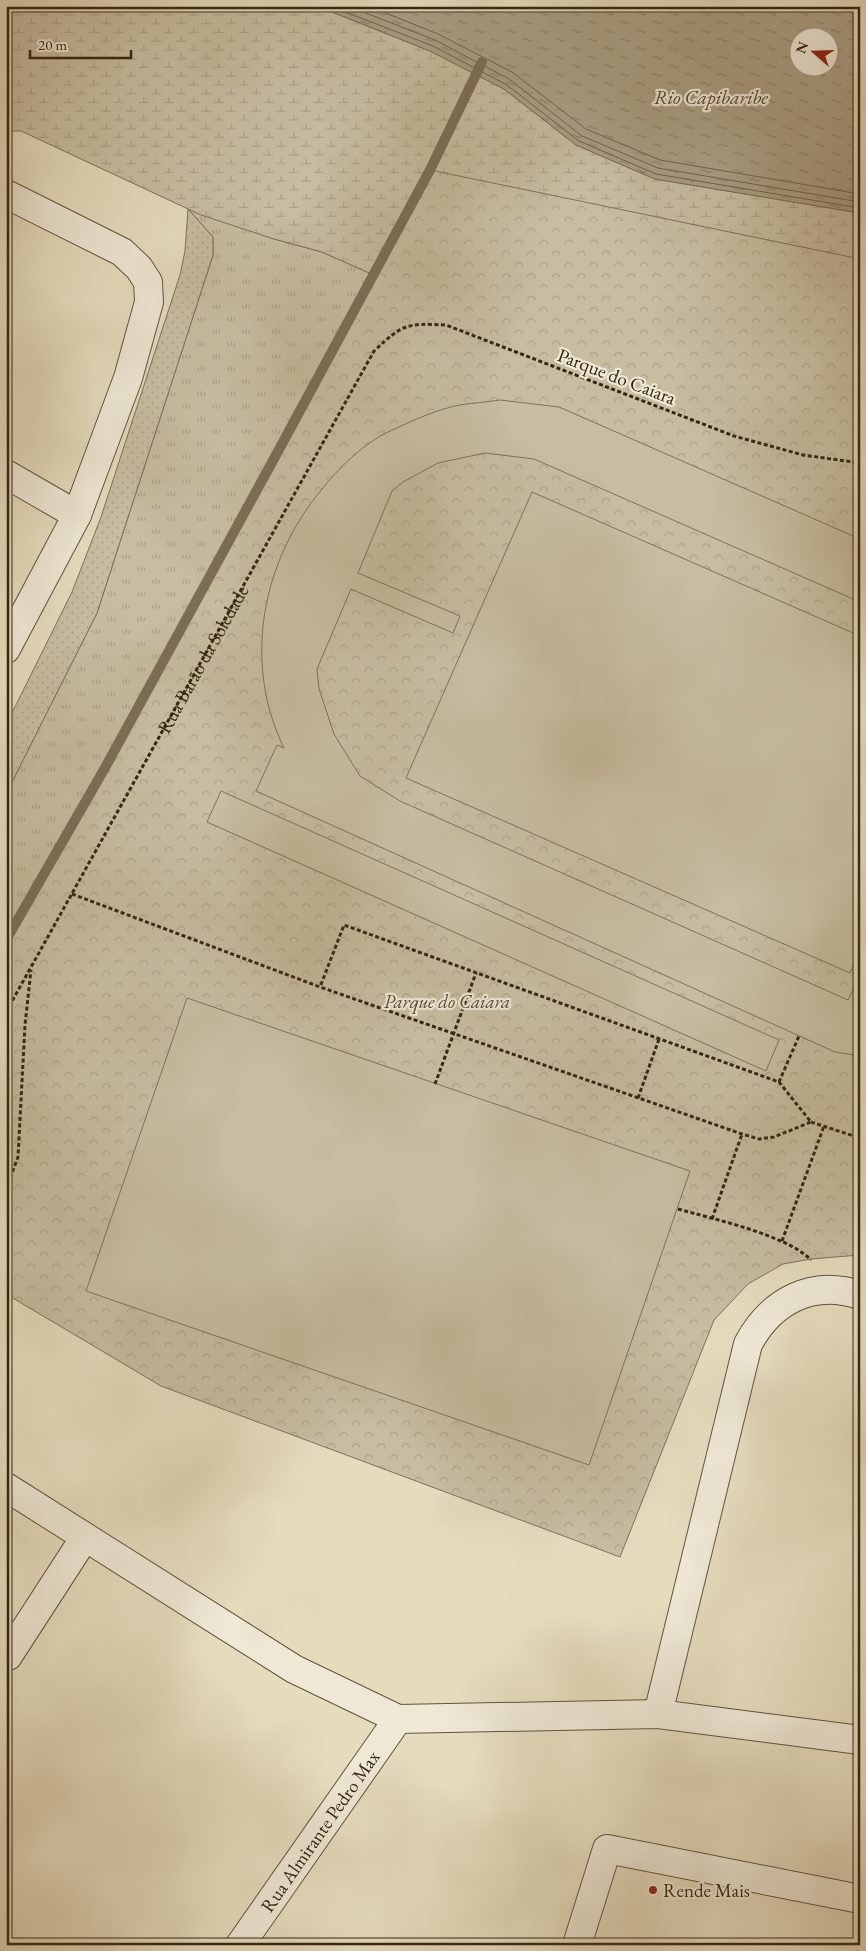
<svg xmlns="http://www.w3.org/2000/svg" width="866" height="1951" viewBox="0 0 866 1951" font-family="'EB Garamond',serif">
	<defs>
		<pattern id="grass-tufts" width="24" height="20" patternUnits="userSpaceOnUse" patternTransform="scale(1.25)"><rect width="24" height="20" fill="#c7bda1"/><path d="M3 7l-1-3M5 7V3M7 7l1-3M15 17l-1-3M17 17v-4M19 17l1-3" fill="none" stroke="#aca28a"/></pattern>
		<pattern id="wetland-marsh" width="20" height="14" patternUnits="userSpaceOnUse" patternTransform="scale(1.25)"><rect width="20" height="14" fill="#c7bda1"/><path d="M1 5h8M5 5V1M11 12h8M15 12V8" fill="none" stroke="#aca28a"/></pattern>
		<pattern id="park-crowns" width="20" height="18" patternUnits="userSpaceOnUse" patternTransform="scale(1.25)"><rect width="20" height="18" fill="#c7bda1"/><path d="M2 6a3 3 0 1 1 6 0M12 15a3 3 0 1 1 6 0" fill="none" stroke="#aca28a"/></pattern>
		<pattern id="garden-dots" width="8" height="8" patternUnits="userSpaceOnUse" patternTransform="scale(1.25)"><rect width="8" height="8" fill="#c7bda1"/><path d="M2 2h.1M6 6h.1" fill="none" stroke="#aca28a" stroke-width="1.8" stroke-linecap="round"/></pattern>
		<pattern id="water-ripples" width="26" height="14" patternUnits="userSpaceOnUse" patternTransform="scale(1.25)"><rect width="26" height="14" fill="#a99e84"/><path d="M2 4q2-2 4 0t4 0M15 11q2-2 4 0t4 0" fill="none" stroke="#8a816b"/></pattern>
	</defs>
	<rect width="100%" height="100%" fill="#e5dcbe"/>
	<filter id="stains"><feTurbulence type="fractalNoise" baseFrequency=".004" numOctaves="4"/><feColorMatrix values="0 0 0 0 .2 0 0 0 0 .09 0 0 0 0 .02 0 0 0 .5 -.17"/></filter>
	<radialGradient id="worn" r=".72"><stop offset=".6" stop-color="#630" stop-opacity="0"/><stop offset="1" stop-color="#630" stop-opacity=".3"/></radialGradient>
	<path fill="url(#grass-tufts)" stroke="#7e725a" d="M 188,209 L 274,239 L 322,252 L 374,275 L 106,766 L 6,940 L 6,794 L 97,613 L 213,255 L 213,237 Z"/>
	<path fill="url(#wetland-marsh)" stroke="#7e725a" d="M 6,6 L 317,6 L 430,51 L 504,89 L 576,145 L 655,179 L 860,213 L 860,311 L 418,285 L 374,275 L 322,252 L 274,239 L 201,215 L 21,131 L 6,131 Z"/>
	<path fill="url(#park-crowns)" stroke="#7e725a" d="M 430,170 L 860,259 L 860,1255 L 811,1259 L 783,1264 L 748,1284 L 714,1320 L 620,1557 L 161,1386 L 6,1294 L 6,940 L 106,766 L 282,444 Z"/>
	<path fill="url(#garden-dots)" stroke="#7e725a" d="M 188,209 L 213,237 L 213,255 L 97,613 L 6,794 L 6,725 L 72,592 L 101,517 L 180,275 L 185,251 Z"/>
	<path fill="#c7bda1" stroke="#7e725a" d="M 500,400 L 559,407 L 860,539 L 860,602 L 534,459 L 485,453 L 438,463 L 403,482 L 392,491 L 358,573 L 460,616 L 453,633 L 351,589 L 317,669 L 319,689 L 334,734 L 360,776 L 400,801 L 848,1000 L 860,975 L 860,1056 L 835,1052 L 256,791 L 277,745 L 284,748 C 242,662 262,561 322,489 C 339,468 360,447 384,434 C 403,425 424,415 444,409 C 461,403 482,403 500,400 Z
		M 532,492 L 860,636 L 860,951 L 850,973 L 406,778 Z
		M 221,791 L 779,1040 L 766,1071 L 207,822 Z
		M 187,998 L 690,1171 L 589,1465 L 86,1291 Z"/>
	<path fill="url(#water-ripples)" stroke="#7b6e57" fill-rule="evenodd" d="M 317,6 L 860,6 L 860,213 L 655,179 L 576,145 L 504,89 L 430,51 ZM 798,38 L 828,38 L 828,68 L 798,68 Z"/>
	<g fill="none" stroke-linecap="round" stroke-linejoin="round">
		<path stroke="#6f624c" stroke-width="1" d="M 330,6 L 433,46 L 507,85 L 579,141 L 656,174 L 860,208
			M 348,6 L 435,40 L 509,79 L 582,136 L 658,168 L 860,202
			M 368,6 L 438,34 L 512,72 L 586,129 L 660,160 L 860,194"/>
		<path stroke="#7b6e57" stroke-width="10" d="M 6,940 L 106,766 L 282,444 L 430,170 L 482,62"/>
		<defs>
			<g id="minor">
				<path d="M 6,194 L 122,252 L 139,268 L 148,282 L 149,302 L 128,378 L 77,515 L 6,649"/>
				<path d="M 6,474 L 77,515"/>
				<path d="M 6,1487 L 294,1669 L 398,1719 L 658,1714 L 860,1740"/>
				<path d="M 8,1656 L 85,1537"/>
				<path d="M 658,1714 L 748,1344 C 771,1301 812,1279 860,1295"/>
				<path id="s2" d="M 240,1945 L 398,1719"/>
				<path d="M 577,1945 L 607,1849 L 860,1899"/>
			</g>
		</defs>
		<use href="#minor" stroke="#61543e" stroke-width="30"/>
		<g stroke="#352613" stroke-width="3" stroke-dasharray="4 2.5" stroke-linecap="butt">
			<path d="M 72,894 L 320,987 L 742,1134 L 759,1139 L 774,1137 L 811,1122 L 779,1082 L 344,925 L 320,987"/>
			<path id="s1" d="M 6,1012 L 374,351 C 403,324 406,323 446,325 L 734,436 L 803,455 L 860,463"/>
			<path d="M 779,1082 L 799,1036"/>
			<path d="M 435,1084 L 476,973"/>
			<path d="M 638,1098 L 659,1039"/>
			<path d="M 811,1122 L 860,1138"/>
			<path d="M 6,1183 L 10,1178 L 18,1157 L 25,1025 L 31,970"/>
			<path d="M 678,1209 C 713,1219 787,1235 811,1260"/>
			<path d="M 712,1219 L 742,1134"/>
			<path d="M 782,1241 L 824,1126"/>
		</g>
		<use href="#minor" stroke="#eee8d5" stroke-width="28"/>
	</g>
	<circle fill="#8f2418" stroke="#eee8d5" stroke-width="2" cx="653" cy="1890" r="5"/>
	<g text-anchor="middle" stroke-width="4.5" stroke-linejoin="round" paint-order="stroke">
		<g font-size="19" fill="#352613" stroke="#eee8d5">
			<text transform="translate(617 376) rotate(21)" y="7">Parque do Caiara</text>
			<text dy="7" stroke="none"><textPath href="#s1" startOffset="404">Rua Barão da Soledade</textPath></text>
			<text dy="7" stroke="none"><textPath href="#s2" startOffset="139">Rua Almirante Pedro Max</textPath></text>
		</g>
		<g font-size="19" font-style="italic" fill="#5a4c36" stroke="#eee8d5">
			<text x="447" y="1008">Parque do Caiara</text>
		</g>
		<g font-size="19" fill="#352613" stroke="#eee8d5" text-anchor="start">
			<text x="663" y="1897">Rende Mais</text>
		</g>
		<g font-size="20" font-style="italic" fill="#584a35" stroke="#eee8d5">
			<text x="711" y="104">Rio Capibaribe</text>
		</g>
	</g>
	<rect width="866" height="1951" fill="none" stroke="#e5dcbe" stroke-width="25"/>
	<rect x="8" y="8" width="851" height="1936" fill="none" stroke="#352613" stroke-width="2.5"/>
	<rect x="12" y="12" width="841" height="1926" fill="none" stroke="#352613"/>
	<g transform="translate(814 52) rotate(290)"><circle r="24" fill="#eee8d5" stroke="#a49a87"/>
	<path d="M0-4L9 19L0 12L-9 19Z" fill="#8f2418"/>
	<text y="-8" font-size="14" font-weight="bold" text-anchor="middle" fill="#352613">N</text>
	</g>
	<path d="M30 50v8h101v-8" fill="none" stroke="#352613" stroke-width="2.5"/>
	<text x="38" y="50" font-size="15" fill="#352613" stroke="#eee8d5" stroke-width="4" paint-order="stroke">20 m</text>
	<rect width="100%" height="100%" filter="url(#stains)"/>
	<rect width="100%" height="100%" fill="url(#worn)"/>
</svg>
